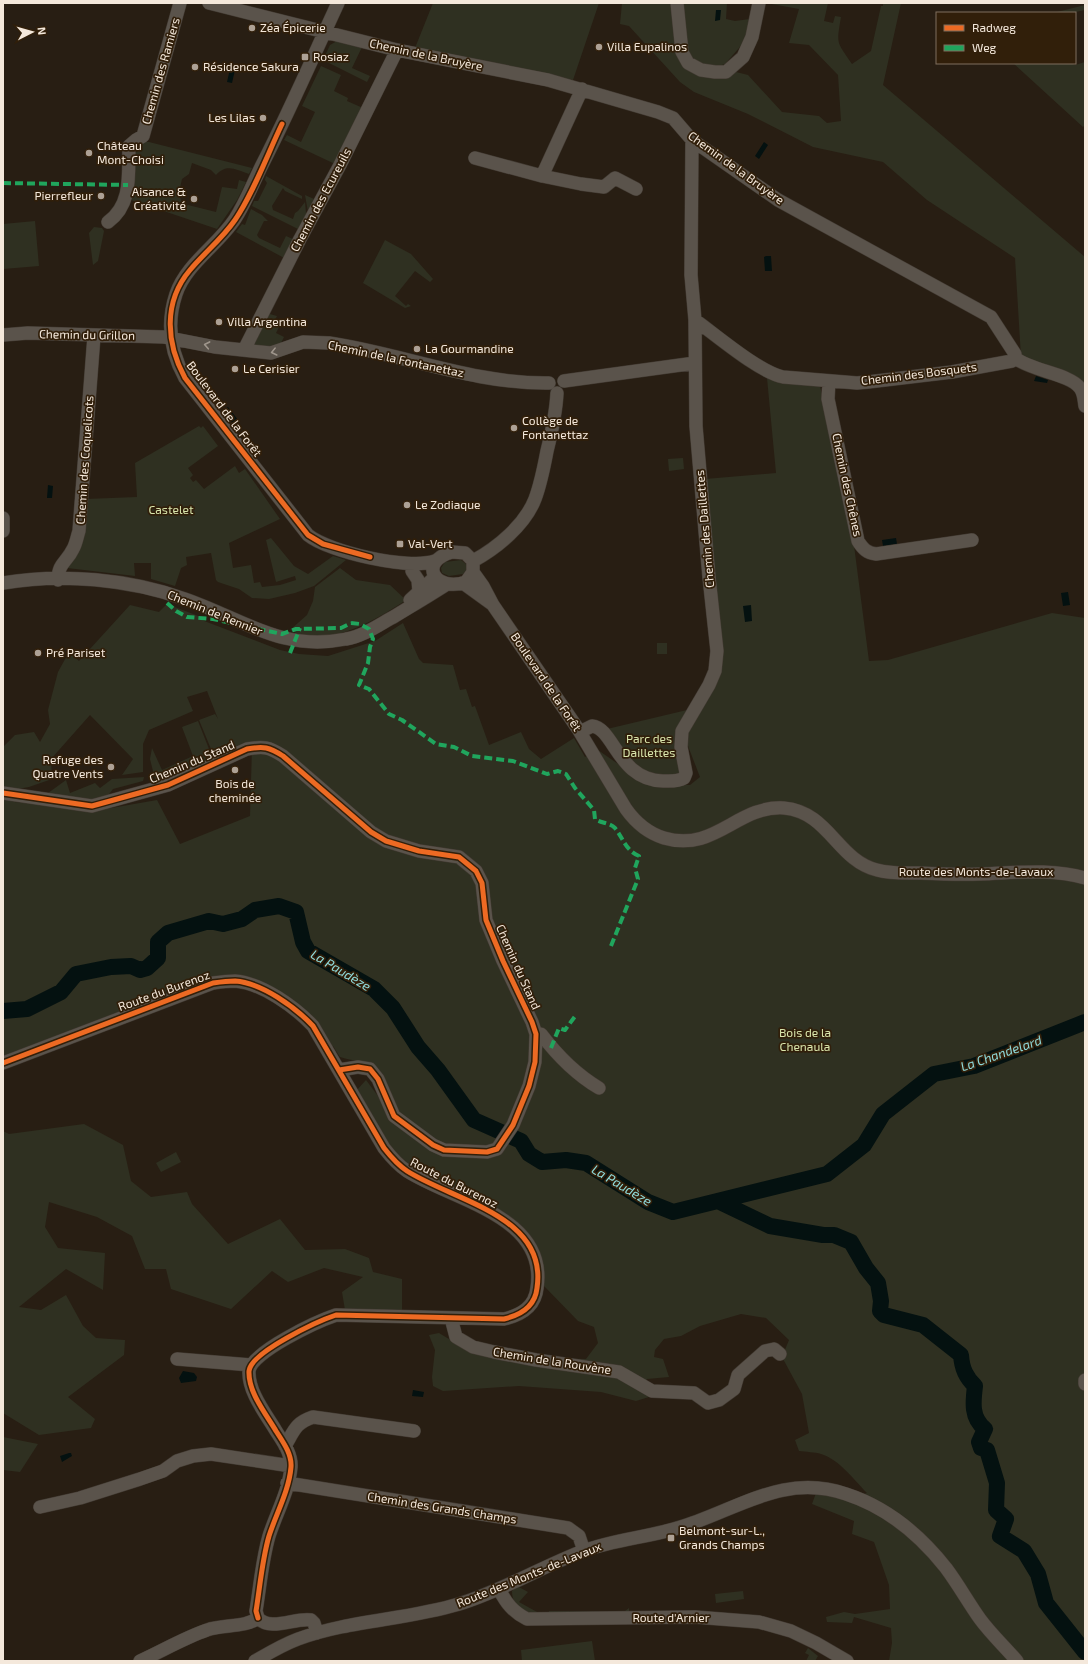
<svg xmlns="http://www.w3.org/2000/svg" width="1088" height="1664" viewBox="0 0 1088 1664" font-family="'Exo 2',sans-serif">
	<rect width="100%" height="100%" fill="#281e13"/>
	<path fill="#2f3021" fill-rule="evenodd" d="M 433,3 L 599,3 L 573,80 L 415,48 Z
		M 622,3 L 674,3 L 686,45 L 683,3 L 727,3 L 726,19 L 735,21 L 750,19 L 746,40 L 725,64 L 716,67 L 748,75 L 782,112 L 819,116 L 827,123 L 841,121 L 838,75 L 809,45 L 789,43 L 799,9 L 766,3 L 828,3 L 824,21 L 833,23 L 835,16 L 841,17 C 836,46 837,41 852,64 L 871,51 L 881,6 L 883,6 L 883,3 L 901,3 L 883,85 L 1085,257 L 1085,387 L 1021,357 L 1015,258 L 927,200 L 883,162 L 813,147 L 748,114 L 694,92 L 680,82 L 629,26 L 620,24 Z
		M 1085,5 L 1085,10 L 1071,13 L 1053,13 Z
		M 337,41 L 362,47 L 352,68 L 370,76 L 367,82 L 323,60 L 330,45 Z
		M 1085,62 L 1085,125 L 1083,127 L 1013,63 L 1070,63 L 1075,65 Z
		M 321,66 L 341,75 L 334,91 L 348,98 L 347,101 L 363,108 L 335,164 L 284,140 L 287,135 L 301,142 L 315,112 L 302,106 Z
		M 143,142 L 149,142 L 252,168 L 249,174 C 236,170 227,163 216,175 L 211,170 L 192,163 L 189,174 L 182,179 L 179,192 L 181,201 L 178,204 L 173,205 L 177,210 L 188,205 L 216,212 L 222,187 L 237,189 L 239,180 L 246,182 L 237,200 L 217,229 L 131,200 L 134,190 L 135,149 Z
		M 266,176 L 302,196 L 302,199 L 285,191 L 283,188 L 272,206 L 273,210 L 293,219 L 295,213 L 298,211 L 305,202 L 306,213 L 309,215 L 300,230 L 252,206 L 254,201 L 258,201 L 267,183 L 265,180 Z
		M 305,195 L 314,199 L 308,212 Z
		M 251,209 L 262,215 L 268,221 L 264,221 L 257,235 L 259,238 L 280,248 L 286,236 L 295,240 L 286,259 L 236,232 L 242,224 L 245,225 Z
		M 35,221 L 39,266 L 3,269 L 3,224 Z
		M 94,227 L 102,228 L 104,231 L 98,261 L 93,265 L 89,233 Z
		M 385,240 L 411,254 L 433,279 L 430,282 L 415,271 L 395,296 L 406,306 L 408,304 L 411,306 L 405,308 L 363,283 Z
		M 266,313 L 277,316 L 275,320 L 281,323 L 276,333 L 284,337 L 281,343 L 272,346 L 254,346 L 251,343 Z
		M 767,378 L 819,382 L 837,455 L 852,530 L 869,661 L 888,660 L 1052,613 L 1085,618 L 1085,1661 L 889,1661 L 892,1643 L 891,1628 L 854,1617 L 852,1623 L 827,1622 L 826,1617 L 844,1612 L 855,1614 L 890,1609 L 889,1585 L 874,1542 L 852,1534 L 854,1521 L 812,1504 L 816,1493 L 845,1499 L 867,1493 C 854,1480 840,1460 821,1454 C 815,1452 806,1452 799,1451 L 795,1440 L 809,1433 L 802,1394 L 782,1357 L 789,1340 L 766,1318 L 741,1314 L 700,1326 L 681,1336 L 664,1339 L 655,1350 L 654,1357 L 663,1359 L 669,1377 L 647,1379 L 641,1390 L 649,1397 L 636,1401 L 601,1392 L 519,1386 L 443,1391 L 433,1386 L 432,1377 L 435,1350 L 429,1335 L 439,1333 C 485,1363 534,1358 586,1359 L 598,1343 L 594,1327 L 578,1321 L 544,1286 C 543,1256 538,1238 513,1219 L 412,1167 L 389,1147 L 356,1091 L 366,1080 L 381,1100 L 387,1086 C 377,1059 363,1064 340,1057 L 333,1046 L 331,1047 L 247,979 L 3,1059 L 3,747 L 15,735 L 34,732 L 40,742 L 50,724 L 48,710 L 58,672 L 69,652 L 79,661 L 130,605 L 159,612 L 167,604 L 201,617 L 199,619 L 280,650 L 299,654 L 328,656 L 375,641 L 403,623 L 419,659 L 423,663 L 453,665 L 460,690 L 466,689 L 472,707 L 475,706 L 489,745 L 521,732 L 529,749 L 541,759 L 574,738 L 585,757 L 598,750 L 644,782 L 690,785 L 700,777 L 688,746 L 687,731 L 722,670 L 705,479 L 776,473 ZM 207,691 L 218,719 L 215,714 L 199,720 L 211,749 L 209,749 L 198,721 L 182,727 L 193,756 L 162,770 L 152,748 L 150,759 L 155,779 L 160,782 L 252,747 L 250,816 L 180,844 L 157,800 L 100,810 L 15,802 L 17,789 L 29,787 L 52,779 L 51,759 L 90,715 L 133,759 L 122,775 L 143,772 L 143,744 L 149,730 L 193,711 L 187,697 Z
		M 199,426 L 201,428 L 203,426 L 218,446 L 188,468 L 193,475 L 190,478 L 193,482 L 196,480 L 204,489 L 235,466 L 239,473 L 245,469 L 280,519 L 229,543 L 233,568 L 251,565 L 254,583 L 260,582 L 262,587 L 280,585 L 296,580 L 295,576 L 276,582 L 266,540 L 271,538 L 294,566 L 308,574 L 333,556 L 346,560 L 314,586 L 295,593 L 269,599 L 252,598 L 239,589 L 218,582 L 216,580 L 211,553 L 186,557 L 187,565 L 181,568 L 175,586 L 151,579 L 151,563 L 134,563 L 135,576 L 67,568 L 86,499 L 137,497 L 135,463 Z
		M 683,458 L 684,469 L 669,471 L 668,459 Z
		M 461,560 L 467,565 L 467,569 L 463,574 L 449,576 L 442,573 L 441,568 L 445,562 Z
		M 340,568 L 356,580 L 390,585 L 406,600 C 376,620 327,650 290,630 L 307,615 L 313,601 L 315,587 Z
		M 657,643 L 667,643 L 667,654 L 657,654 Z
		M 687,710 L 682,772 L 666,779 L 639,770 L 607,729 Z
		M 144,777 L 143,781 L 113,789 L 106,798 L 96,802 L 44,796 L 66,780 L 70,793 L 95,783 L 100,788 L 112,779 Z
		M 84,1124 L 123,1145 L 131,1181 L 151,1197 L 187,1192 L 192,1204 L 228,1244 L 280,1219 L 305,1250 L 345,1249 L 369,1258 L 373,1272 L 402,1279 L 402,1314 L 345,1310 L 342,1292 L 363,1277 L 324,1268 L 288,1282 L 272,1271 L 231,1309 L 171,1289 L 166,1269 L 145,1269 L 132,1236 L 97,1217 L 49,1202 L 45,1227 L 58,1248 L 105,1253 L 103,1290 L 66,1269 L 19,1307 L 41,1310 L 66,1295 L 83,1326 L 96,1338 L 125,1340 L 124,1355 L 68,1397 L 95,1419 L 91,1428 L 39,1435 L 3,1413 L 3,1131 L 9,1134 Z
		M 176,1152 L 181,1162 L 161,1172 L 156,1163 Z
		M 3,1437 L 38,1444 L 20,1472 L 3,1470 Z
		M 517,1586 L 528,1592 L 519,1602 L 537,1612 L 537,1615 C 523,1613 512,1606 512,1591 Z
		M 743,1591 L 744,1599 L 716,1603 L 715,1594 Z
		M 629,1608 L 629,1613 L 549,1613 L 549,1611 L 625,1611 Z
		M 592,1641 L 595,1661 L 522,1661 L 521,1650 Z
		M 808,1648 L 818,1656 L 815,1661 L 806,1661 L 809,1655 L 805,1653 Z"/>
	<path fill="#041110" d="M 716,10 L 721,10 L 720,20 L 715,21 Z
		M 230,69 L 235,70 L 232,83 L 227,82 Z
		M 764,142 L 768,145 L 759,159 L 755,156 Z
		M 766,256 L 771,256 L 772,271 L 765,271 L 764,257 Z
		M 1036,376 L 1048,380 L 1047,383 L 1034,381 Z
		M 228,407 L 238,420 L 233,424 L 223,411 Z
		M 48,485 L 53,486 L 52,498 L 47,498 Z
		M 896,538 L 897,544 L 883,546 L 882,540 Z
		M 1068,592 L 1070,605 L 1063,606 L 1061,593 Z
		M 751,605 L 752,621 L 745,622 L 743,606 Z
		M 183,1371 L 194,1373 L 197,1377 L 196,1381 L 181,1383 L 179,1378 Z
		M 413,1390 L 424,1392 L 423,1397 L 412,1396 Z
		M 69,1453 L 71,1453 L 72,1456 L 62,1462 L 60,1456 Z"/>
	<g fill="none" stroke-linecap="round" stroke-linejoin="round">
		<path stroke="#041110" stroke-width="16" d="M 3,1011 L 27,1009 L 61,992 L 76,974 L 111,967 L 131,966 L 140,970 L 147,968 L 158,958 L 158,942 L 168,933 L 209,921 L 223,924 L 242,919 L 255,910 L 279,906 L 296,912 L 303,942 L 308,951 L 374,989 L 393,1008 L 418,1047 L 438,1070 L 474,1120 L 521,1141 L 529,1154 L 542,1162 L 566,1160 L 586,1163 L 648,1202 L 673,1212 L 827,1174 L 864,1145 L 883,1114 L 934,1074 L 974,1066 L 1085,1022
			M 720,1202 L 770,1226 L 823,1235 L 834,1235 L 851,1242 L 866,1268 L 878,1283 L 881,1301 L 880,1311 L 884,1315 L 923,1325 L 961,1355 C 962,1369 966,1377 975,1386 C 973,1402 971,1418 985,1429 L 979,1442 L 981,1448 L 987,1450 L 997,1483 L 996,1510 L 1006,1519 L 1000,1536 L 1024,1551 L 1038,1574 L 1046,1603 L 1085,1652"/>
		<defs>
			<path id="minor" d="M 209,3 L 397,50 L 548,80 L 658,112 L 673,118 L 692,140 L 778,200 L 991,317 L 1015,354 L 1015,358
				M 338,3 C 313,57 289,112 262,165 C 253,183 246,202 235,219 C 218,245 186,264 176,294 C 166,324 170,351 185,378 L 308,535 C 329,552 408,570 435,561
				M 677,3 L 682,52 L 688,63 L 701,70 L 715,72 L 726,72 L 743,57 L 752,37 L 759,3
				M 582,89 L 542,176 L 581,184 L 604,187 L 615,178 L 636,189
				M 475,158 L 542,176
				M 108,222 C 133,204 128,173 129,146 L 136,140 L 143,136 L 180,3
				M 695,320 C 716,335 759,372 783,377 L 857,383 L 868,382 L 952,372 L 1012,361 L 1015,358
				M 3,335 L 28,333 L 164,337 L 215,347 L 271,353 L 303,342 L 329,343 C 403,354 473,384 549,383
				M 244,350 L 300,239 L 340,165 L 397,50
				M 1015,358 C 1032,371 1070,374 1080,388 C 1084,393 1084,400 1085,406
				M 564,381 L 695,363
				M 829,381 L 828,399 L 858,541 C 863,549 867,553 876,554 L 972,540
				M 3,518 L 3,531
				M 452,552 L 465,553 L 473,561 L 473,572 L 466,582 C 435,593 417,562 452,552 Z
				M 473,561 C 497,548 525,525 535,499 C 541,483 544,467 547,451 C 552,431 556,413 557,393
				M 412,571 L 418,580 L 419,593
				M 473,572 L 483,586 L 493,605 L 578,729 L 626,809 C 636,823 648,833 664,838 C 715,853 737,805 784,808 C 829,812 837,860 877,870 C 891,874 905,873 919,873 C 939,874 960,875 980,874 C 1015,873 1050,868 1085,878
				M 58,580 C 58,563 67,562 73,549 C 76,544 77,537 79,531 L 94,336
				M 3,583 C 62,573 129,579 185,599 C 243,619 281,652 346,639 C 364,636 380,624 395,616 C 413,605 430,595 447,584
				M 463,583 L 492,604
				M 410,600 L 435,577
				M 580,732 L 592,726 C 614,728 618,780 663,781 C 670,781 677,782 684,778 L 686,773 L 681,747 L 682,731 L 709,685 L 715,671 L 717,651 L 709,577 L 696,426 L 695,320 L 691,275 L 692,140
				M 3,793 L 92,806 L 168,785 L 247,749 C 264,746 269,747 283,756 L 371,832 L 386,841 L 419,851 L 459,857 L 476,871 L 482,883 L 486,920 L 503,961 L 532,1022 L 536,1034 L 535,1062 L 529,1086 L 513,1125 L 497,1149 L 487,1152 L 444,1150 L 433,1145 L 394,1116 L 378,1079 L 370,1069 L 358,1067 L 339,1070
				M 536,1034 L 541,1034 C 557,1055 577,1075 599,1088
				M 3,1063 L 213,983 C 220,982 228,981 235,981 C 262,983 295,1007 313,1026 L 384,1148 C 391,1157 398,1165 407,1171 C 454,1201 548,1216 537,1288 C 535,1307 521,1315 504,1319 L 336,1315 C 318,1321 251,1352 249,1371 C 248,1392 266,1414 276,1431 C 283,1442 292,1454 291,1467 C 289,1491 276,1514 269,1536 C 262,1560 260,1587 256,1611 L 258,1618
				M 451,1318 L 456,1337 L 473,1347 L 494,1352 L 536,1360 L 619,1372 L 652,1391 L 694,1393 L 708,1403 L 719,1400 L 734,1389 L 738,1375 L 765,1351 L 774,1349 L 780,1354
				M 177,1359 L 251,1365
				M 1085,1380 L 1085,1384
				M 285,1446 C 294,1431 295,1423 313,1417 L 414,1431
				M 287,1483 L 568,1528 L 579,1536 L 584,1551
				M 40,1507 L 80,1498 L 140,1479 L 163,1471 L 177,1461 L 193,1456 L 211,1454 L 291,1466
				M 499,1589 C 506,1603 513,1612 527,1619 L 695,1617 L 759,1622 L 791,1631 L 816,1643 L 847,1661
				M 258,1618 C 271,1632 295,1617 311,1620 L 314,1623 L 317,1633
				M 140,1661 C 162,1651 184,1638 207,1630 C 223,1624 245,1628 258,1618
				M 255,1661 C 269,1653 282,1645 298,1639 C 350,1620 406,1620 459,1604 C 502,1591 541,1567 583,1551 C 616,1539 651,1537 684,1526 C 740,1508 785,1473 846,1494 C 886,1507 920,1535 946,1568 C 958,1584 968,1602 980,1619 C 991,1634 1005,1647 1017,1661"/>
		</defs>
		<use href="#minor" stroke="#423a32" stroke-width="14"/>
		<use href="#minor" stroke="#5a534b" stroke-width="13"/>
		<path stroke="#20a55d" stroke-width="4" stroke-dasharray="8 4" stroke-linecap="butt" d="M 3,183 L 128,185
			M 167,603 L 176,611 L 187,617 L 213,619 L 282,634 L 296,629 L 341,628 L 351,623
			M 351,623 L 360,624 L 369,629 L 373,639 L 370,647 L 368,663 L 359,685 L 369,689 L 389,714 L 402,720 L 436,744 L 454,747 L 472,756 L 513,761 L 547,774 L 558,771 L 566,774 L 575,788 L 594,810 L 595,819 C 601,823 610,823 615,828 C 623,838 626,851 639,856 L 635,868 L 638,879 L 611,946
			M 290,653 L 300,628
			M 551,1048 L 559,1028 L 565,1030 L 576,1015"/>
		<defs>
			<path id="cycleway" d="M 282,124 C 268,153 253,194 235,220 C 222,239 205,252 190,270 C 163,302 166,343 185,378 L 308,535 L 323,544 L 370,557
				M 3,793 L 92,806 L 168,785 L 247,749 C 264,746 269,747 283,756 L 371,832 L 386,841 L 419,851 L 459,857 L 476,871 L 482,883 L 486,920 L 503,961 L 532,1022 L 536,1034 L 535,1062 L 529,1086 L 513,1125 L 497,1149 L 487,1152 L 444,1150 L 433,1145 L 394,1116 L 378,1079 L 370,1069 L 358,1067 L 339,1070
				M 3,1063 L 213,983 C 220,982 228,981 235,981 C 262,983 295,1007 313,1026 L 384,1148 C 391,1157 398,1165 407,1171 C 454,1201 548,1216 537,1288 C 535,1307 521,1315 504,1319 L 336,1315 C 318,1321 251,1352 249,1371 C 248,1392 266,1414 276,1431 C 283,1442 292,1454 291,1467 C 289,1491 276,1514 269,1536 C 262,1560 260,1587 256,1611 L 258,1618"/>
		</defs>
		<use href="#cycleway" stroke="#311f0a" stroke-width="8"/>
		<use href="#cycleway" stroke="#ed6a23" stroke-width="5"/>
	</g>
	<defs><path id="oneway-chevron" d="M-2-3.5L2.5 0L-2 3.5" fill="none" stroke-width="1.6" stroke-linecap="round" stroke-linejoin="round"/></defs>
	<g stroke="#9f968c">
		<use href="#oneway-chevron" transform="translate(207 345) rotate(-169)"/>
		<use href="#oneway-chevron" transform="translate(274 352) rotate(166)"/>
	</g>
	<g fill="#ada195" stroke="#311f0a" stroke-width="1.5">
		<circle cx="252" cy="28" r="4"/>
		<circle cx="599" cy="47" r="4"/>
		<rect x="301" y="53" width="8" height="8" rx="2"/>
		<circle cx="195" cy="67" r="4"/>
		<circle cx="263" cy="118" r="4"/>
		<circle cx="89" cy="153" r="4"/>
		<circle cx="101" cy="196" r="4"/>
		<circle cx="194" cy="199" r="4"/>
		<circle cx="219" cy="322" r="4"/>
		<circle cx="417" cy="349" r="4"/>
		<circle cx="235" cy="369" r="4"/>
		<circle cx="514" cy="428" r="4"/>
		<circle cx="407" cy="505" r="4"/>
		<rect x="396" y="540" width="8" height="8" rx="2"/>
		<circle cx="38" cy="653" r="4"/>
		<circle cx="111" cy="767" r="4"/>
		<circle cx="235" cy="770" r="4"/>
		<rect x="667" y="1534" width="8" height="8" rx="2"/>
	</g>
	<g text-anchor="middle" stroke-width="3.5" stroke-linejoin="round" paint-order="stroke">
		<g font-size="12" fill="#f4e8db" stroke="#311f0a" text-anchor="start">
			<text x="260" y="32">Zéa Épicerie</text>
			<text x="607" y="51">Villa Eupalinos</text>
			<text x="313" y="61">Rosiaz</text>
			<text x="203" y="71">Résidence Sakura</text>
			<text x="255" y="122" text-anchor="end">Les Lilas</text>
			<text x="97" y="150">Château<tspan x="97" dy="14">Mont-Choisi</tspan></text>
			<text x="186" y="196" text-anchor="end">Aisance &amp;<tspan x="186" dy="14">Créativité</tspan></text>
			<text x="93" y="200" text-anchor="end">Pierrefleur</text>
			<text x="227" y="326">Villa Argentina</text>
			<text x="425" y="353">La Gourmandine</text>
			<text x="243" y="373">Le Cerisier</text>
			<text x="522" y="425">Collège de<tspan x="522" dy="14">Fontanettaz</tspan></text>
			<text x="415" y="509">Le Zodiaque</text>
			<text x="408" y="548">Val-Vert</text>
			<text x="46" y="657">Pré Pariset</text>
			<text x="103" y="764" text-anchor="end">Refuge des<tspan x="103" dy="14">Quatre Vents</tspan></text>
			<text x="235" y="788" text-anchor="middle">Bois de<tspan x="235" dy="14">cheminée</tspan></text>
			<text x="679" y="1535">Belmont-sur-L.,<tspan x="679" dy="14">Grands Champs</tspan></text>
		</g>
		<g font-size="12" fill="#f4e8db" stroke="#311f0a">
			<text transform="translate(426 55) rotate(12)" y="4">Chemin de la Bruyère</text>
			<text transform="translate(161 71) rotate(-74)" y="4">Chemin des Ramiers</text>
			<text transform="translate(736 168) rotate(36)" y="4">Chemin de la Bruyère</text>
			<text transform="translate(321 200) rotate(-62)" y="4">Chemin des Ecureuils</text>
			<text transform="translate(87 335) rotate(1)" y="4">Chemin du Grillon</text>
			<text transform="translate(396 359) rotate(12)" y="4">Chemin de la Fontanettaz</text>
			<text transform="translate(919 374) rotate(-7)" y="4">Chemin des Bosquets</text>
			<text transform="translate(224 409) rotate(53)" y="4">Boulevard de la Forêt</text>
			<text transform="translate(85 460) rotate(-86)" y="4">Chemin des Coquelicots</text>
			<text transform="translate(847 485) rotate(78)" y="4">Chemin des Chênes</text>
			<text transform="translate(705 529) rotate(-95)" y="4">Chemin des Daillettes</text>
			<text transform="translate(215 613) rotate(22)" y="4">Chemin de Rennier</text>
			<text transform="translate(546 682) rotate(56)" y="4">Boulevard de la Forêt</text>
			<text transform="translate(192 762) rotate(-23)" y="4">Chemin du Stand</text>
			<text x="976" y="876">Route des Monts-de-Lavaux</text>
			<text transform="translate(518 967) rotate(66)" y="4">Chemin du Stand</text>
			<text transform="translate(164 991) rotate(-20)" y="4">Route du Burenoz</text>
			<text transform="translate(454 1183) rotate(27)" y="4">Route du Burenoz</text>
			<text transform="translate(552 1361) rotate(9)" y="4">Chemin de la Rouvène</text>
			<text transform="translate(442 1508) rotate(9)" y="4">Chemin des Grands Champs</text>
			<text transform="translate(529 1575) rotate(-22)" y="4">Route des Monts-de-Lavaux</text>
			<text x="671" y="1622">Route d'Arnier</text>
		</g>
		<g font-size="12" fill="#d9e5ac" stroke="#311f0a">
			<text x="171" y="514">Castelet</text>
			<text x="649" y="743">Parc des<tspan x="649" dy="14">Daillettes</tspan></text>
			<text x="805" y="1037">Bois de la<tspan x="805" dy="14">Chenaula</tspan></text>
		</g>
		<g font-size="13" font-style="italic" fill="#8fdbdc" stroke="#311f0a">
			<text transform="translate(341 970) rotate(31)" y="5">La Paudèze</text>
			<text transform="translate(1001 1053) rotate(-19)" y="5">La Chandelard</text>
			<text transform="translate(622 1185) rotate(31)" y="5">La Paudèze</text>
		</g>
	</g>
	<rect width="1088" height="1664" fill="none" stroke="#f4e8db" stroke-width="8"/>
	<rect x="936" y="12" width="140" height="52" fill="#311f0a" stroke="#7f6f5e"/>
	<rect x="944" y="25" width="20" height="6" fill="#ed6a23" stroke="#7f6f5e"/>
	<text x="972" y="32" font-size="12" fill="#f4e8db">Radweg</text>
	<rect x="944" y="45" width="20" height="6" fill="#20a55d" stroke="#7f6f5e"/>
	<text x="972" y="52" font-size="12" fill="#f4e8db">Weg</text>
	<g transform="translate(32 32) rotate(84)" stroke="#311f0a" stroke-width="3" paint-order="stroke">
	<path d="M0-3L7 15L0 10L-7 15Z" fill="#f4e8db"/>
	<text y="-6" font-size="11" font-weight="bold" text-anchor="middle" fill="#f4e8db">N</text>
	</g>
</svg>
